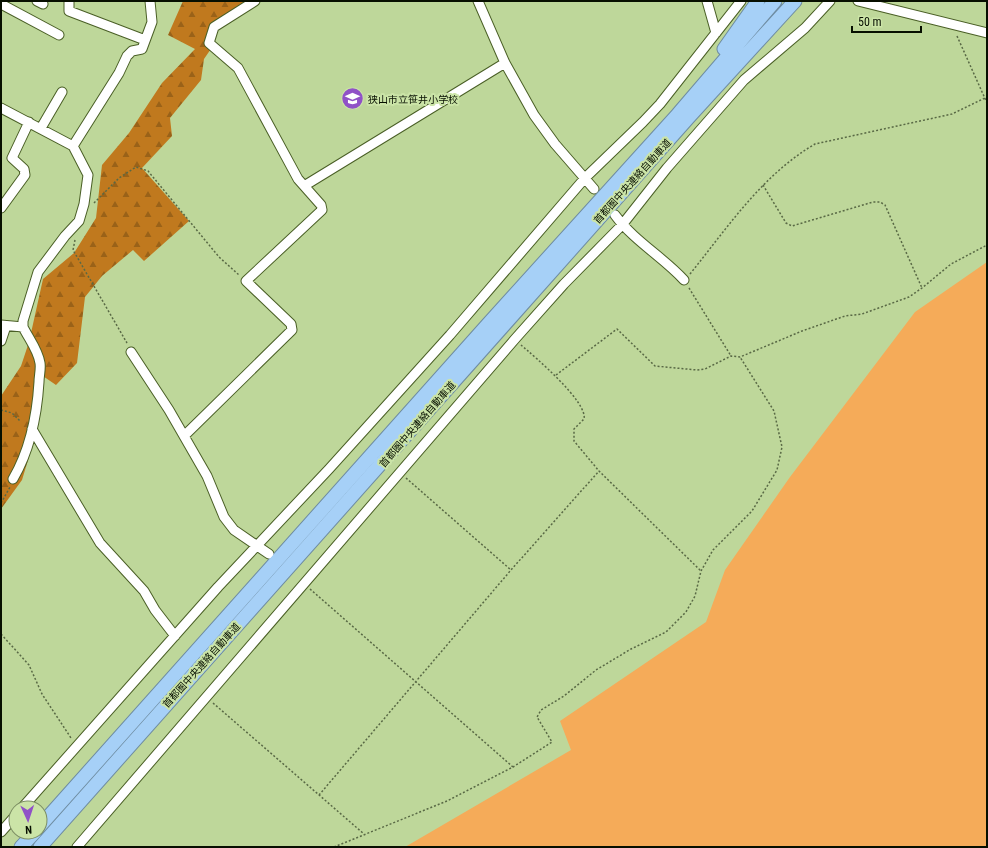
<svg xmlns="http://www.w3.org/2000/svg" width="988" height="848" viewBox="0 0 988 848" font-family="'Roboto Condensed','Noto Sans JP',sans-serif">
	<defs>
		<pattern id="forest-firs" width="22" height="20" patternUnits="userSpaceOnUse"><rect width="22" height="20" fill="#c0791e"/><path d="M5 1l3.5 6h-7zM16 11l3.5 6h-7z" fill="#9a6218"/></pattern>
	</defs>
	<rect width="100%" height="100%" fill="#bed79a"/>
	<path fill="#f5ab59" d="M 987,262 L 987,847 L 405,847 L 571,750 L 560,721 L 706,622 L 725,570 L 790,477 L 915,312 Z"/>
	<path fill="url(#forest-firs)" d="M 183,1 L 257,1 L 213,32 L 215,43 L 204,59 L 201,80 L 170,118 L 172,136 L 142,168 L 189,221 L 144,261 L 133,250 L 102,276 L 85,297 L 77,363 L 56,385 L 37,372 L 38,427 L 22,480 L 1,509 L 1,396 L 21,366 L 29,342 L 43,279 L 74,253 L 96,218 L 102,165 L 129,133 L 162,83 L 195,49 L 168,35 Z"/>
	<g fill="none" stroke-linecap="round" stroke-linejoin="round">
		<defs>
			<path id="minor" d="M 37,1 L 43,4
				M 69,1 L 69,11 L 145,40
				M 478,1 L 505,63 L 534,115 L 555,144 L 594,189
				M 707,1 L 716,33
				M 858,1 L 987,33
				M 1,4 L 59,35
				M 1,108 L 73,146 L 88,175 L 84,204 L 79,221 L 65,236 L 38,272 L 23,321 L 23,327
				M 41,128 L 62,92
				M 73,146 L 119,73 L 127,56 L 132,51 L 142,49 L 152,22 L 150,1
				M 304,186 L 505,63
				M 1,208 L 25,175 L 24,169 L 12,158 L 29,122
				M 615,215 C 634,241 663,257 684,280
				M 1,325 L 23,327 C 29,339 38,350 40,363 C 41,369 39,376 39,382 C 37,415 30,450 13,479
				M 1,341 L 6,326
				M 131,352 L 169,410 L 207,476 L 224,517 L 234,530 L 269,554
				M 32,429 L 100,543 L 144,591 L 155,610 L 175,636
				M 184,436 L 292,330 L 291,324 L 246,281 L 322,210 L 321,205 L 298,179 L 238,68 L 209,43 L 214,27 L 255,1
				M 22,808 L 218,587 L 329,469 L 450,335 L 585,178 L 643,122 L 660,104 L 741,1
				M 1,832 L 16,815
				M 77,847 L 515,339 L 564,284 L 622,225 L 667,168 L 744,80 L 805,28 L 830,1"/>
			<path id="highway" d="M 724,49 L 758,1
				M 40,826 L 488,324 L 678,114 L 775,1
				M 21,847 L 35,832
				M 40,847 L 689,117 L 795,1"/>
		</defs>
		<use href="#minor" stroke="#4a5f26" stroke-width="11"/>
		<use href="#highway" stroke="#6e8ca1" stroke-width="15"/>
		<path stroke="#596945" stroke-width="1.5" stroke-dasharray="2 2" stroke-linecap="butt" d="M 957,36 L 987,103
			M 763,185 L 786,223 L 792,226 L 873,202 L 880,202 L 885,205 L 922,288
			M 94,203 L 119,178 L 136,167 L 148,171 L 219,257 L 239,275
			M 75,240 L 73,250 L 127,343
			M 690,274 C 728,227 762,175 815,144 L 952,114 L 985,98
			M 689,288 L 731,356
			M 521,345 C 534,356 588,402 584,419 L 574,429 L 574,441 L 599,471 L 701,571
			M 556,375 L 617,329 L 655,366 L 697,370 L 705,369 L 731,356 L 740,357 L 802,331 L 845,316 L 862,314 L 909,297 L 922,288 L 951,264 L 987,245
			M 1,410 L 12,413 L 20,421
			M 406,478 L 511,570
			M 1,503 L 10,487
			M 310,589 L 513,767
			M 1,634 L 29,665 L 42,694 L 71,738
			M 213,703 L 364,834
			M 319,795 L 511,570 L 599,471
			M 334,847 L 447,801 L 513,767 L 552,742 L 537,717 L 541,710 L 564,696 L 596,670 L 631,649 L 666,632 L 686,612 L 695,596 L 701,571 L 713,550 L 752,511 L 777,470 L 782,447 L 774,411 L 740,357"/>
		<use href="#minor" stroke="#fff" stroke-width="9"/>
		<use href="#highway" stroke="#a6d0f7" stroke-width="13"/>
	</g>
	<defs>
		<symbol id="school-disc" viewBox="-11 -11 22 22"><circle r="9.5" fill="#9051c7" stroke="#cbe4a7"/><path d="M0-5L7-2L0 1L-7-2ZM-4 1L0 2.5L4 1V4Q0 6-4 4Z" fill="#fff"/></symbol>
	</defs>
	<g fill-rule="evenodd">
		<use href="#school-disc" x="340" y="86" width="25" height="25"/>
	</g>
	<g text-anchor="middle" stroke-width="4" stroke-linejoin="round" paint-order="stroke">
		<g font-size="10" fill="#070f00" stroke="#cbe4a7" text-anchor="start">
			<text x="368" y="103">狭山市立笹井小学校</text>
		</g>
		<g font-size="10" fill="#070f00" stroke="#cbe4a7">
			<text transform="translate(632 181) rotate(-48)" y="4">首都圏中央連絡自動車道</text>
			<text transform="translate(417 424) rotate(-49)" y="4">首都圏中央連絡自動車道</text>
			<text transform="translate(201 665) rotate(-48)" y="4">首都圏中央連絡自動車道</text>
		</g>
	</g>
	<rect width="988" height="848" fill="none" stroke="#070f00" stroke-width="4"/>
	<g transform="translate(28 820) rotate(177)"><circle r="19" fill="#cbe4a7" stroke="#7d8f64"/>
	<path d="M0-3L7 15L0 10L-7 15Z" fill="#9051c7"/>
	<text y="-6" font-size="11" font-weight="bold" text-anchor="middle" fill="#070f00">N</text>
	</g>
	<path d="M852 26v6h69v-6" fill="none" stroke="#070f00" stroke-width="2"/>
	<text x="858" y="26" font-size="12" fill="#070f00" stroke="#cbe4a7" stroke-width="3" paint-order="stroke">50 m</text>
</svg>
